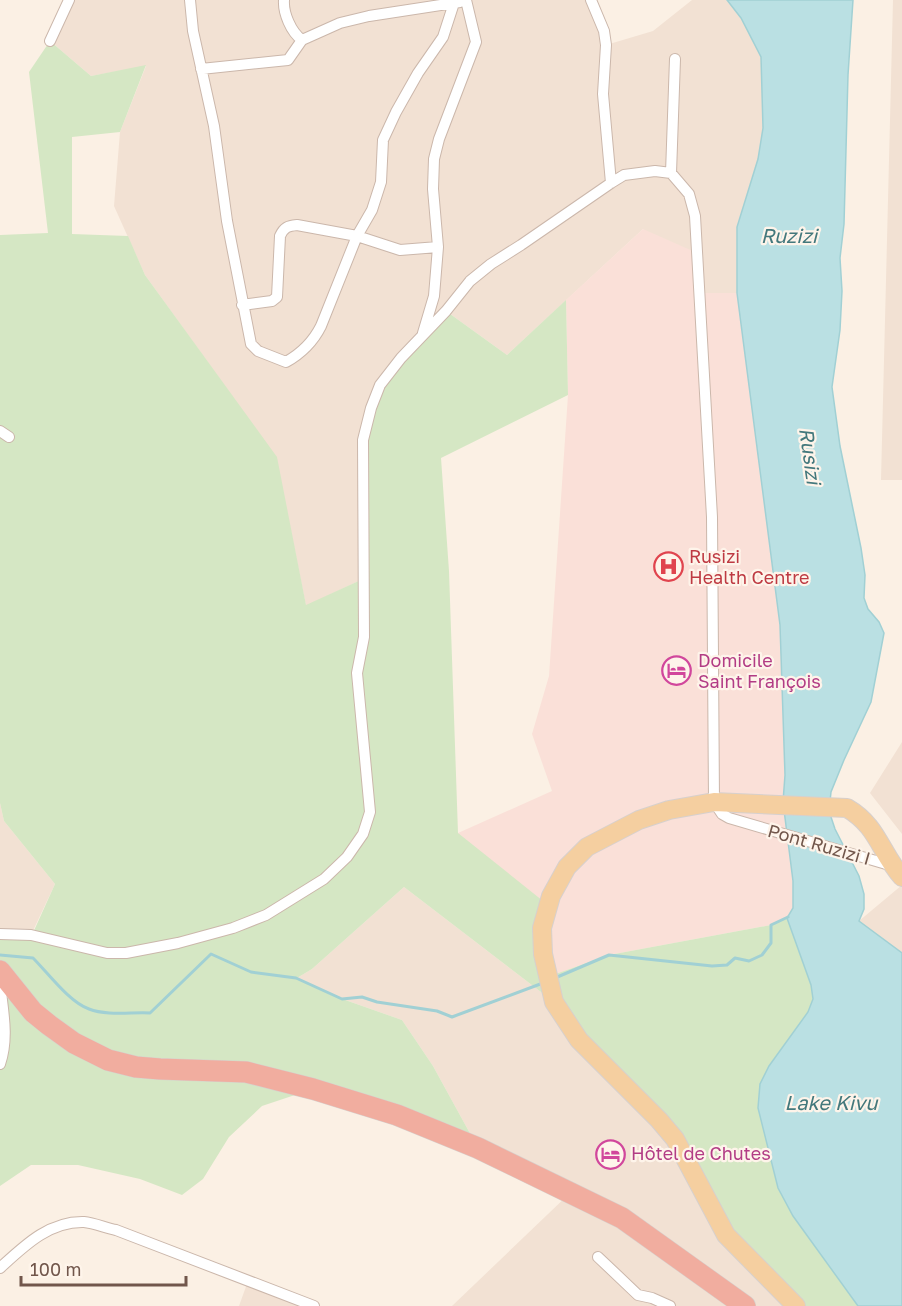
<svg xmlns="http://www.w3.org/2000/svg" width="902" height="1306" viewBox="0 0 902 1306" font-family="'Golos Text',sans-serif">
	<rect width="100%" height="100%" fill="#fbf0e4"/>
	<path fill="#f2e1d3" d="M 69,0 L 591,0 L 606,45 L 653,31 L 692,0 L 727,0 L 741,18 L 761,57 L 763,128 L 758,159 L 737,227 L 737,293 L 698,293 L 643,229 L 507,355 L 446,311 L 363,579 L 306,606 L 276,457 L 145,275 L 114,206 L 120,132 L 146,66 L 91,76 L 50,41 Z
		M 893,0 L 902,0 L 902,480 L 881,480 Z
		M 902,742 L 902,834 L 870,793 Z
		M 0,803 L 4,821 L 55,884 L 31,935 L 0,934 Z
		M 902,885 L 902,953 L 859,921 Z
		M 404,887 L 554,1002 L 796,1306 L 452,1306 L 570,1193 L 478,1148 L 433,1066 L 402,1020 L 331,995 L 297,978 L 312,969 Z
		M 248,1281 L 314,1306 L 239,1306 Z"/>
	<path fill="#fae0d8" d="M 643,229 L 695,252 L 698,293 L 737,293 L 780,625 L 785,775 L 783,802 L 793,881 L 793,908 L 787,918 L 771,925 L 609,955 L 547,977 L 458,833 L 552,791 L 532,734 L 549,676 L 568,395 L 566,300 Z"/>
	<path fill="#d5e7c4" d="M 50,41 L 91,76 L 146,65 L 120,132 L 72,137 L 72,234 L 128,236 L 145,275 L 277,457 L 306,605 L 363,579 L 362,465 L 380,385 L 446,311 L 507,355 L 566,300 L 568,395 L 441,458 L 449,571 L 458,833 L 548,905 L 547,977 L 609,955 L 771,925 L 787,918 L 811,985 L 813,999 L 809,1012 L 769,1066 L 758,1108 L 778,1188 L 793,1216 L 858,1306 L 796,1306 L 751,1259 L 686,1159 L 554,1002 L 404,887 L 312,969 L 297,978 L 331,995 L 402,1020 L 433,1066 L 478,1148 L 313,1089 L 262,1106 L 229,1137 L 203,1179 L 182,1195 L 140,1179 L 78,1165 L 31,1165 L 0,1186 L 0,934 L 32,935 L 55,884 L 4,821 L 0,803 L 0,235 L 48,233 L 29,72 Z"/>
	<path fill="#bae0e3" stroke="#a1d0d4" stroke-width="1.5" d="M 727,0 L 853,0 L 848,75 L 844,224 L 840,258 L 842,291 L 840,330 L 832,387 L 840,446 L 861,548 L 865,575 L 864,598 L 868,609 L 879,622 L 884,633 L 871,702 L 844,760 L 831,792 L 829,811 L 835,829 L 859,876 L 864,894 L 864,909 L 859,921 L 902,953 L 902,1306 L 858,1306 L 793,1216 L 778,1188 L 758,1108 L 760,1084 L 769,1066 L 808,1012 L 813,999 L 811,985 L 787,918 L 793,908 L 793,881 L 783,802 L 785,775 L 780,625 L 737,293 L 737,227 L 758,159 L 763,128 L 761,57 L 741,18 Z"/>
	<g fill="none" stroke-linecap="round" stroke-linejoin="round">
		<path stroke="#a1d0d4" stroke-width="3" d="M 0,955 L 33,958 C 47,972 70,1003 89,1009 C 107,1016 131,1012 150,1013 L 211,954 L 251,972 L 296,978 L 342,999 L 362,997 L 377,1002 L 437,1011 L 452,1017 L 543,983
			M 555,978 L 609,955 L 712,966 L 727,965 L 735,958 L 749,961 L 762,955 L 771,943 L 771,925 L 788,917"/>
		<defs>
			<path id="street" d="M 190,0 L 193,31 L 214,126 L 227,221 L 251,344 L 258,351 L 286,362 C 302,353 313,342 321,326 L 357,236 L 372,210 L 381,182 L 383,140 L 396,112 L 418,73 L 443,37 L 454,3
				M 284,0 C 283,13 291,32 302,40
				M 591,0 L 604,31 L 606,45 L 603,94 L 611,183
				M 50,41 L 69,0
				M 201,69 L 288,60 L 302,40 L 340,23 L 369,16 L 460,2
				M 671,173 L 675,59
				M 242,305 L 272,301 L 277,297 L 280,236 C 284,227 288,226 297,225 L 357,236 L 400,250 L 438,247
				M 423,333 L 434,296 L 438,247 L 433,189 L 434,159 L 439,139 L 476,42 L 466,0
				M 0,431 L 9,437
				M 0,934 L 31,935 L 107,953 L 126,953 L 178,943 L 233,928 L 266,915 L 324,879 L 347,857 L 363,834 L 370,812 L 357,673 L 364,637 L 363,440 L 371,408 L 380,385 L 401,358 L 446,311 L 470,281 L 491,264 L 521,245 L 611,183 L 624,175 L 655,171 L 671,173 L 689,194 L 695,216 L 712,517 L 714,802 L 722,814 L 729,818 L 893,866
				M 0,1064 C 9,1038 3,1011 0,984
				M 598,1257 L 638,1295 L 652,1298 L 670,1306
				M 0,1268 C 24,1246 49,1221 84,1222 C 94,1223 106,1228 116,1230 L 314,1306"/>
			<path id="primary" d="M 796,1306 L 726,1235 L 675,1139 L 659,1120 L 579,1040 L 554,1002 L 543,954 L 542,928 L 551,896 L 567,867 L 587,847 L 639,820 L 669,810 L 714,802 L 847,808 C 878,826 880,852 902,877"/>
			<path id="highway" d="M 0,971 L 33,1012 L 49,1025 L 74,1043 L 108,1060 L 136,1067 L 160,1069 L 246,1072 L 313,1089 L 397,1115 L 478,1148 L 622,1218 L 745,1306"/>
		</defs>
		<use href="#street" stroke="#cbb7ab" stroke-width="12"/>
		<use href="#primary" stroke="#d7d0cd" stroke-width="20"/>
		<use href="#highway" stroke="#d7d0cd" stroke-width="22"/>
		<use href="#street" stroke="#fff" stroke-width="10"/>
		<use href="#primary" stroke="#f5cfa0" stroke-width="18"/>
		<use href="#highway" stroke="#f1ad9f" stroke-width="21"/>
	</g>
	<defs>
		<symbol id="hospital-ring" viewBox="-11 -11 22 22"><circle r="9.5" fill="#fef4ea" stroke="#e0444e" stroke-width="1.5"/><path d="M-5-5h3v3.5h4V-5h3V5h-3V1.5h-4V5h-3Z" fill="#e0444e"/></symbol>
		<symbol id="hotel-ring" viewBox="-11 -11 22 22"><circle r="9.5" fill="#fef4ea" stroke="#d1479c" stroke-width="1.5"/><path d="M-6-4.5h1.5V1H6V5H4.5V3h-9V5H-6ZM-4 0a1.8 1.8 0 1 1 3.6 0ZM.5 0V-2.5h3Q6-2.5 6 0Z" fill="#d1479c"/></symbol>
	</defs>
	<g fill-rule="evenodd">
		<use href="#hospital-ring" x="652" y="550" width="33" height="33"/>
		<use href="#hotel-ring" x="660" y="654" width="33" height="33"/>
		<use href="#hotel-ring" x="594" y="1138" width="33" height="33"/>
	</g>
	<g text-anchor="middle" stroke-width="4.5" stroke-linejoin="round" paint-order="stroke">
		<g font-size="18" fill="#be3a42" stroke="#fef4ea" text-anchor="start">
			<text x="689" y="563">Rusizi<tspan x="689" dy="21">Health Centre</tspan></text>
		</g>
		<g font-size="18" fill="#b23c85" stroke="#fef4ea" text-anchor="start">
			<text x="698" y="667">Domicile<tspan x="698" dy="21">Saint François</tspan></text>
			<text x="631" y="1160">Hôtel de Chutes</text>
		</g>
		<g font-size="18" fill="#71564b" stroke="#fef4ea">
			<text transform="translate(819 845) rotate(16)" y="6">Pont Ruzizi I</text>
		</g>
		<g font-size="20" font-style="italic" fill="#43787c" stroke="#fef4ea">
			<text x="789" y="243">Ruzizi</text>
			<text transform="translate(810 456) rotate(82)" y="7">Rusizi</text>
			<text x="831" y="1110">Lake Kivu</text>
		</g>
	</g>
	<path d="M21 1276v9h165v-9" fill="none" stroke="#71564b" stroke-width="3"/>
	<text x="30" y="1276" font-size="18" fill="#71564b" stroke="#fef4ea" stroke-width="4.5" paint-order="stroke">100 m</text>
</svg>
